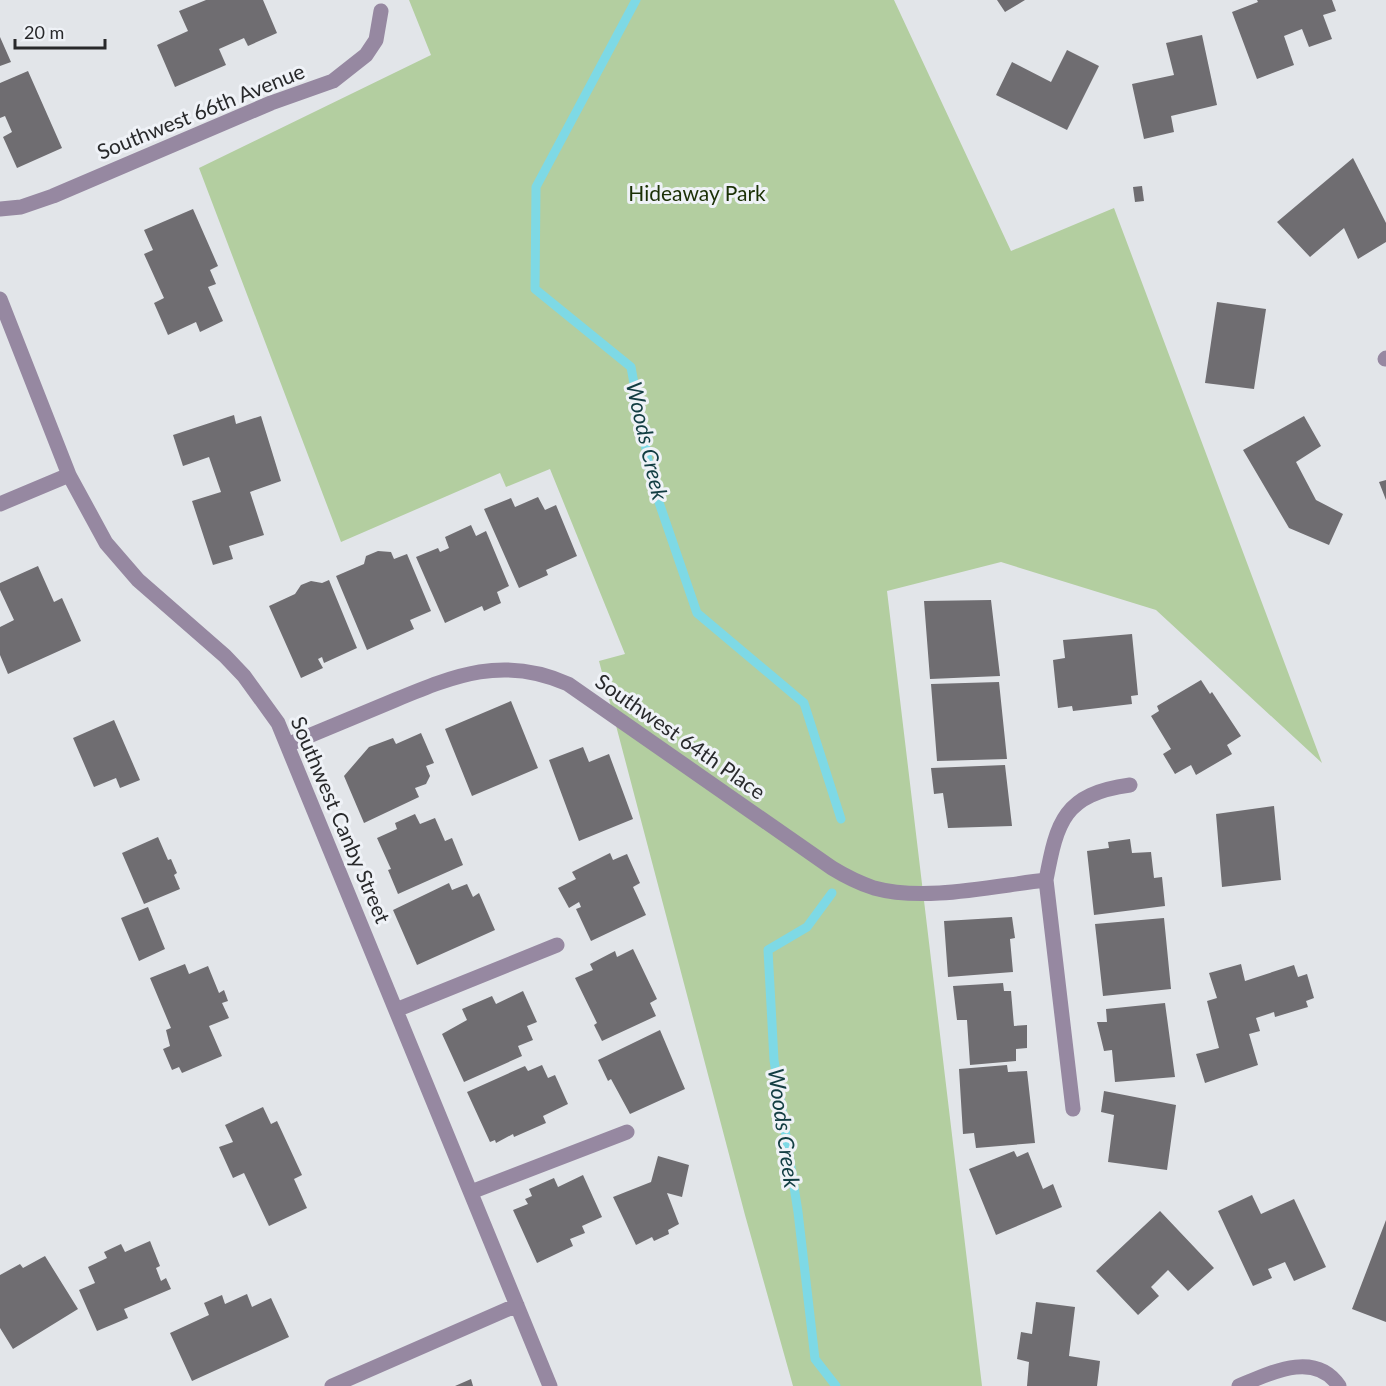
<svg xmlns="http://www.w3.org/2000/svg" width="1386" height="1386" viewBox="0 0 1386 1386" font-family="Lato,sans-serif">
	<rect width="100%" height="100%" fill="#e2e5e9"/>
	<path fill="#b3cea0" d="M 409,0 L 894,0 L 1011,251 L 1114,208 L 1322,763 L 1156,610 L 1001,562 L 887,591 L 982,1386 L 793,1386 L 745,1215 L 599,661 L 625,654 L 550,469 L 506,487 L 500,473 L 341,542 L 199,168 L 431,55 Z"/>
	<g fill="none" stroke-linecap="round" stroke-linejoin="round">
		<path stroke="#7ed9e5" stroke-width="9" d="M 636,0 L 536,187 L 535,289 L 631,367 L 652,482 L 697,613 L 804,703 L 841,819
			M 832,893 L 807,927 L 768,950 L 774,1060 L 798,1212 L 815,1359 L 836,1386"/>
	</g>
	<path fill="#6f6d71" d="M 206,0 L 263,0 L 277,33 L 248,46 L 244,38 L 219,49 L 226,65 L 175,87 L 157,45 L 188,31 L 179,11 Z
		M 997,0 L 1025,0 L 1005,12 Z
		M 1257,0 L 1332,0 L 1336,11 L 1323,15 L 1332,39 L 1309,47 L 1302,29 L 1284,36 L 1294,65 L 1257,79 L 1232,12 L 1258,2 Z
		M 1202,35 L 1217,105 L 1171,116 L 1174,132 L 1144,139 L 1132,84 L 1174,75 L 1166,43 Z
		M 0,37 L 11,62 L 0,66 Z
		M 1067,50 L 1099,66 L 1067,130 L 996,95 L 1012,62 L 1051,82 Z
		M 28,71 L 62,148 L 17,168 L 3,137 L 12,132 L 5,116 L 0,118 L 0,83 Z
		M 1353,158 L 1386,223 L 1386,242 L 1358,259 L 1344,228 L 1310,257 L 1277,222 Z
		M 1142,186 L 1144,201 L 1135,202 L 1133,187 Z
		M 193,209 L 218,266 L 210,270 L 216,284 L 208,287 L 223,321 L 200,332 L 196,322 L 168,335 L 154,303 L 164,298 L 144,254 L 153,250 L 144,230 Z
		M 1217,302 L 1266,309 L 1254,389 L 1205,383 Z
		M 234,415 L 236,424 L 261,416 L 281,481 L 250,492 L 264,535 L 229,546 L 233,559 L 213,565 L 192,501 L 221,492 L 209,457 L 183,466 L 173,435 Z
		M 1304,416 L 1321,446 L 1296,462 L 1316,500 L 1343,514 L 1329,545 L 1289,528 L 1243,450 Z
		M 1386,480 L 1386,500 L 1379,482 Z
		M 538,497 L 545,510 L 556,505 L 577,556 L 546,570 L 548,575 L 519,588 L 484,509 L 511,498 L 515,507 Z
		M 471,525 L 476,536 L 486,531 L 509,586 L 497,592 L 501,603 L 484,611 L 482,606 L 445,623 L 416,557 L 438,548 L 440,552 L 449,548 L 445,537 Z
		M 378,551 L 391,552 L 394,559 L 407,554 L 431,611 L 410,620 L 414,629 L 367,650 L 336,576 L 364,564 L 366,556 Z
		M 38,566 L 54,602 L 62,598 L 81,641 L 8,674 L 0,655 L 0,627 L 14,620 L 0,590 L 0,583 Z
		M 329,580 L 357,648 L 324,663 L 322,657 L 318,659 L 323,668 L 301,678 L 269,606 L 295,594 L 301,585 L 311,581 L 322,583 Z
		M 991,600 L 1000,676 L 930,679 L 924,601 Z
		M 1132,634 L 1138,695 L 1131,696 L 1132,704 L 1073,711 L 1072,706 L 1058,708 L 1053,660 L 1065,658 L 1063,640 Z
		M 1201,680 L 1210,694 L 1212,692 L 1241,736 L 1227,745 L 1232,754 L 1196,775 L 1191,765 L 1175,774 L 1163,754 L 1171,749 L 1151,716 L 1159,711 L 1157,706 Z
		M 999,682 L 1007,759 L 937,761 L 931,684 Z
		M 511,701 L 538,768 L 472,796 L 445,729 Z
		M 114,720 L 140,780 L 120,788 L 116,778 L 94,787 L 73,738 Z
		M 421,733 L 434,763 L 426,766 L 430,776 L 426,784 L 415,788 L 419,797 L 364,823 L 344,776 L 369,747 L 393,738 L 396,744 Z
		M 583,747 L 589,762 L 609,754 L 633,819 L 579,841 L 549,760 Z
		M 1005,765 L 1012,826 L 948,828 L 943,793 L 934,794 L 931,768 Z
		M 1274,806 L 1281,880 L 1222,887 L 1216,814 Z
		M 415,814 L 420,824 L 435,818 L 445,841 L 452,838 L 463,865 L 398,894 L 388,870 L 391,869 L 377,838 L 397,829 L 395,823 Z
		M 158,837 L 168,860 L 171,859 L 177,873 L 174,875 L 180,889 L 144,904 L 122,853 Z
		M 1130,839 L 1132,853 L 1151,852 L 1154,878 L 1162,877 L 1165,906 L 1094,915 L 1087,851 L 1109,848 L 1108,842 Z
		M 610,853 L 613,860 L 627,854 L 640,883 L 633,887 L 646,915 L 591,941 L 576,909 L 581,907 L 579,902 L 569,908 L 558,888 L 576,879 L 572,872 Z
		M 449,883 L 452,890 L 467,884 L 473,897 L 479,893 L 495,930 L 417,965 L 393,910 Z
		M 148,907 L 165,949 L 139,961 L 121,918 Z
		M 1012,917 L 1015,938 L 1010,939 L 1013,972 L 948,977 L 944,921 Z
		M 1164,918 L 1171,989 L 1103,996 L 1095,924 Z
		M 633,949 L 657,999 L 650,1003 L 656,1016 L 602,1041 L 594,1025 L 597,1023 L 575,978 L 593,970 L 590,964 L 615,951 L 617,957 Z
		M 185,964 L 189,974 L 208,966 L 219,993 L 224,990 L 228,1001 L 222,1003 L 229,1018 L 209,1026 L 222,1056 L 182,1073 L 179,1067 L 172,1070 L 163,1049 L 170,1046 L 166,1030 L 171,1028 L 150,978 Z
		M 1241,964 L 1245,981 L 1294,965 L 1298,977 L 1307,974 L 1314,998 L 1306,1001 L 1308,1007 L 1275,1017 L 1274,1012 L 1256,1018 L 1260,1031 L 1249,1034 L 1258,1065 L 1205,1083 L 1196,1054 L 1219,1048 L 1207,1001 L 1217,998 L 1209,973 Z
		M 1003,983 L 1004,991 L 1011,991 L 1014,1026 L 1027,1025 L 1027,1048 L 1016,1049 L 1016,1061 L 970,1065 L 967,1020 L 957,1020 L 953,986 Z
		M 523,991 L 537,1022 L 527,1026 L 533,1040 L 518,1046 L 522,1056 L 464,1082 L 442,1034 L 467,1020 L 462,1009 L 492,996 L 496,1004 Z
		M 1165,1003 L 1175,1077 L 1115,1082 L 1112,1050 L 1104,1051 L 1097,1022 L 1107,1022 L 1106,1009 Z
		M 660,1030 L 685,1089 L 630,1114 L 611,1079 L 608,1081 L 598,1060 Z
		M 542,1065 L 548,1078 L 555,1075 L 568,1104 L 543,1116 L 546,1123 L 514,1137 L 513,1134 L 496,1143 L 495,1140 L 490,1142 L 467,1092 L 525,1066 L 528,1071 Z
		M 1007,1065 L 1008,1072 L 1027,1071 L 1035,1143 L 976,1148 L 974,1133 L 963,1134 L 959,1069 Z
		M 1104,1091 L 1176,1105 L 1167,1170 L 1108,1162 L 1114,1115 L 1101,1112 Z
		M 263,1107 L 271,1124 L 277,1121 L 302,1175 L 294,1179 L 307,1208 L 269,1226 L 244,1173 L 233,1178 L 219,1147 L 233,1142 L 225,1125 Z
		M 1014,1151 L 1017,1157 L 1028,1152 L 1043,1189 L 1053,1184 L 1062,1207 L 996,1235 L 969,1169 Z
		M 658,1156 L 689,1165 L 682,1197 L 667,1193 L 679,1224 L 668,1230 L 669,1234 L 654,1241 L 652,1237 L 636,1245 L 613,1197 L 651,1182 Z
		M 583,1175 L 602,1217 L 582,1226 L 585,1233 L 570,1239 L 573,1246 L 537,1263 L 513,1210 L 528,1204 L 525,1199 L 532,1196 L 529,1189 L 554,1178 L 558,1187 Z
		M 1252,1195 L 1261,1214 L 1294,1199 L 1326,1267 L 1294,1281 L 1285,1262 L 1268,1269 L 1272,1278 L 1253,1286 L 1218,1211 Z
		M 1160,1211 L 1214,1268 L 1188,1291 L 1168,1270 L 1151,1287 L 1159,1296 L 1138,1315 L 1096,1271 Z
		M 1386,1220 L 1386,1322 L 1352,1309 Z
		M 150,1241 L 160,1266 L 156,1268 L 161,1281 L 166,1278 L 171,1289 L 124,1309 L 128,1318 L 97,1331 L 79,1290 L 95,1283 L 88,1267 L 107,1258 L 104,1252 L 121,1244 L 125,1252 Z
		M 45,1256 L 78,1309 L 13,1349 L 0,1328 L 0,1275 L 20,1264 L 23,1268 Z
		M 247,1294 L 252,1307 L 271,1298 L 289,1337 L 192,1381 L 170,1333 L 209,1315 L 204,1303 L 222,1295 L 225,1304 Z
		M 1036,1302 L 1075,1307 L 1069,1356 L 1100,1361 L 1097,1386 L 1027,1386 L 1029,1362 L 1017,1359 L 1021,1332 L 1032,1334 Z
		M 471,1379 L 473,1386 L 455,1386 Z"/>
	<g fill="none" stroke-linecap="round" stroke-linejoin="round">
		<path stroke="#9688a1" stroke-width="15" d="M 0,209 L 21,207 L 53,196 L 271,103 L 333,81 L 366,55 L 376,40 L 381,11
			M 0,299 L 69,475 L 106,543 L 138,580 L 225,656 L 244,676 L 278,723 L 550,1386
			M 1385,359 L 1386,358
			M 0,504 L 69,475
			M 287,745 C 321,731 355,717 388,703 C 451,677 501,654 568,684 L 832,868 C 845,876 859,883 874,888 C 925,902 993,886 1046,880
			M 396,1010 L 557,945
			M 1073,1109 L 1046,880 C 1057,821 1064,794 1130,785
			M 471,1192 L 627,1132
			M 332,1386 L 517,1305
			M 1239,1386 C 1270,1373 1315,1350 1339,1386"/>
	</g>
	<g text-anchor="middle" stroke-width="6" stroke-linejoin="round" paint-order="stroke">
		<g font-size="21" fill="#28292b" stroke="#eff2f7">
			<text transform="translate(201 112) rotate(-22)" y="7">Southwest 66th Avenue</text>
			<text transform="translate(680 737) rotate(35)" y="7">Southwest 64th Place</text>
			<text transform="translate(340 820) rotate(67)" y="7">Southwest Canby Street</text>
		</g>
		<g font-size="21" fill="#1b3005" stroke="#eff2f7">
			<text x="697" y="201">Hideaway Park</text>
		</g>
		<g font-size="22" font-style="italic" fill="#123d42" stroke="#eff2f7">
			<text transform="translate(647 441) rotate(77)" y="8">Woods Creek</text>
			<text transform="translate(784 1128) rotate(82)" y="8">Woods Creek</text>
		</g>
	</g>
	<path d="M15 39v9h90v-9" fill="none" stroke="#28292b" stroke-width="3"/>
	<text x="24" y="39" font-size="18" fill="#28292b" stroke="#eff2f7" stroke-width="4.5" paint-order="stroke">20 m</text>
</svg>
